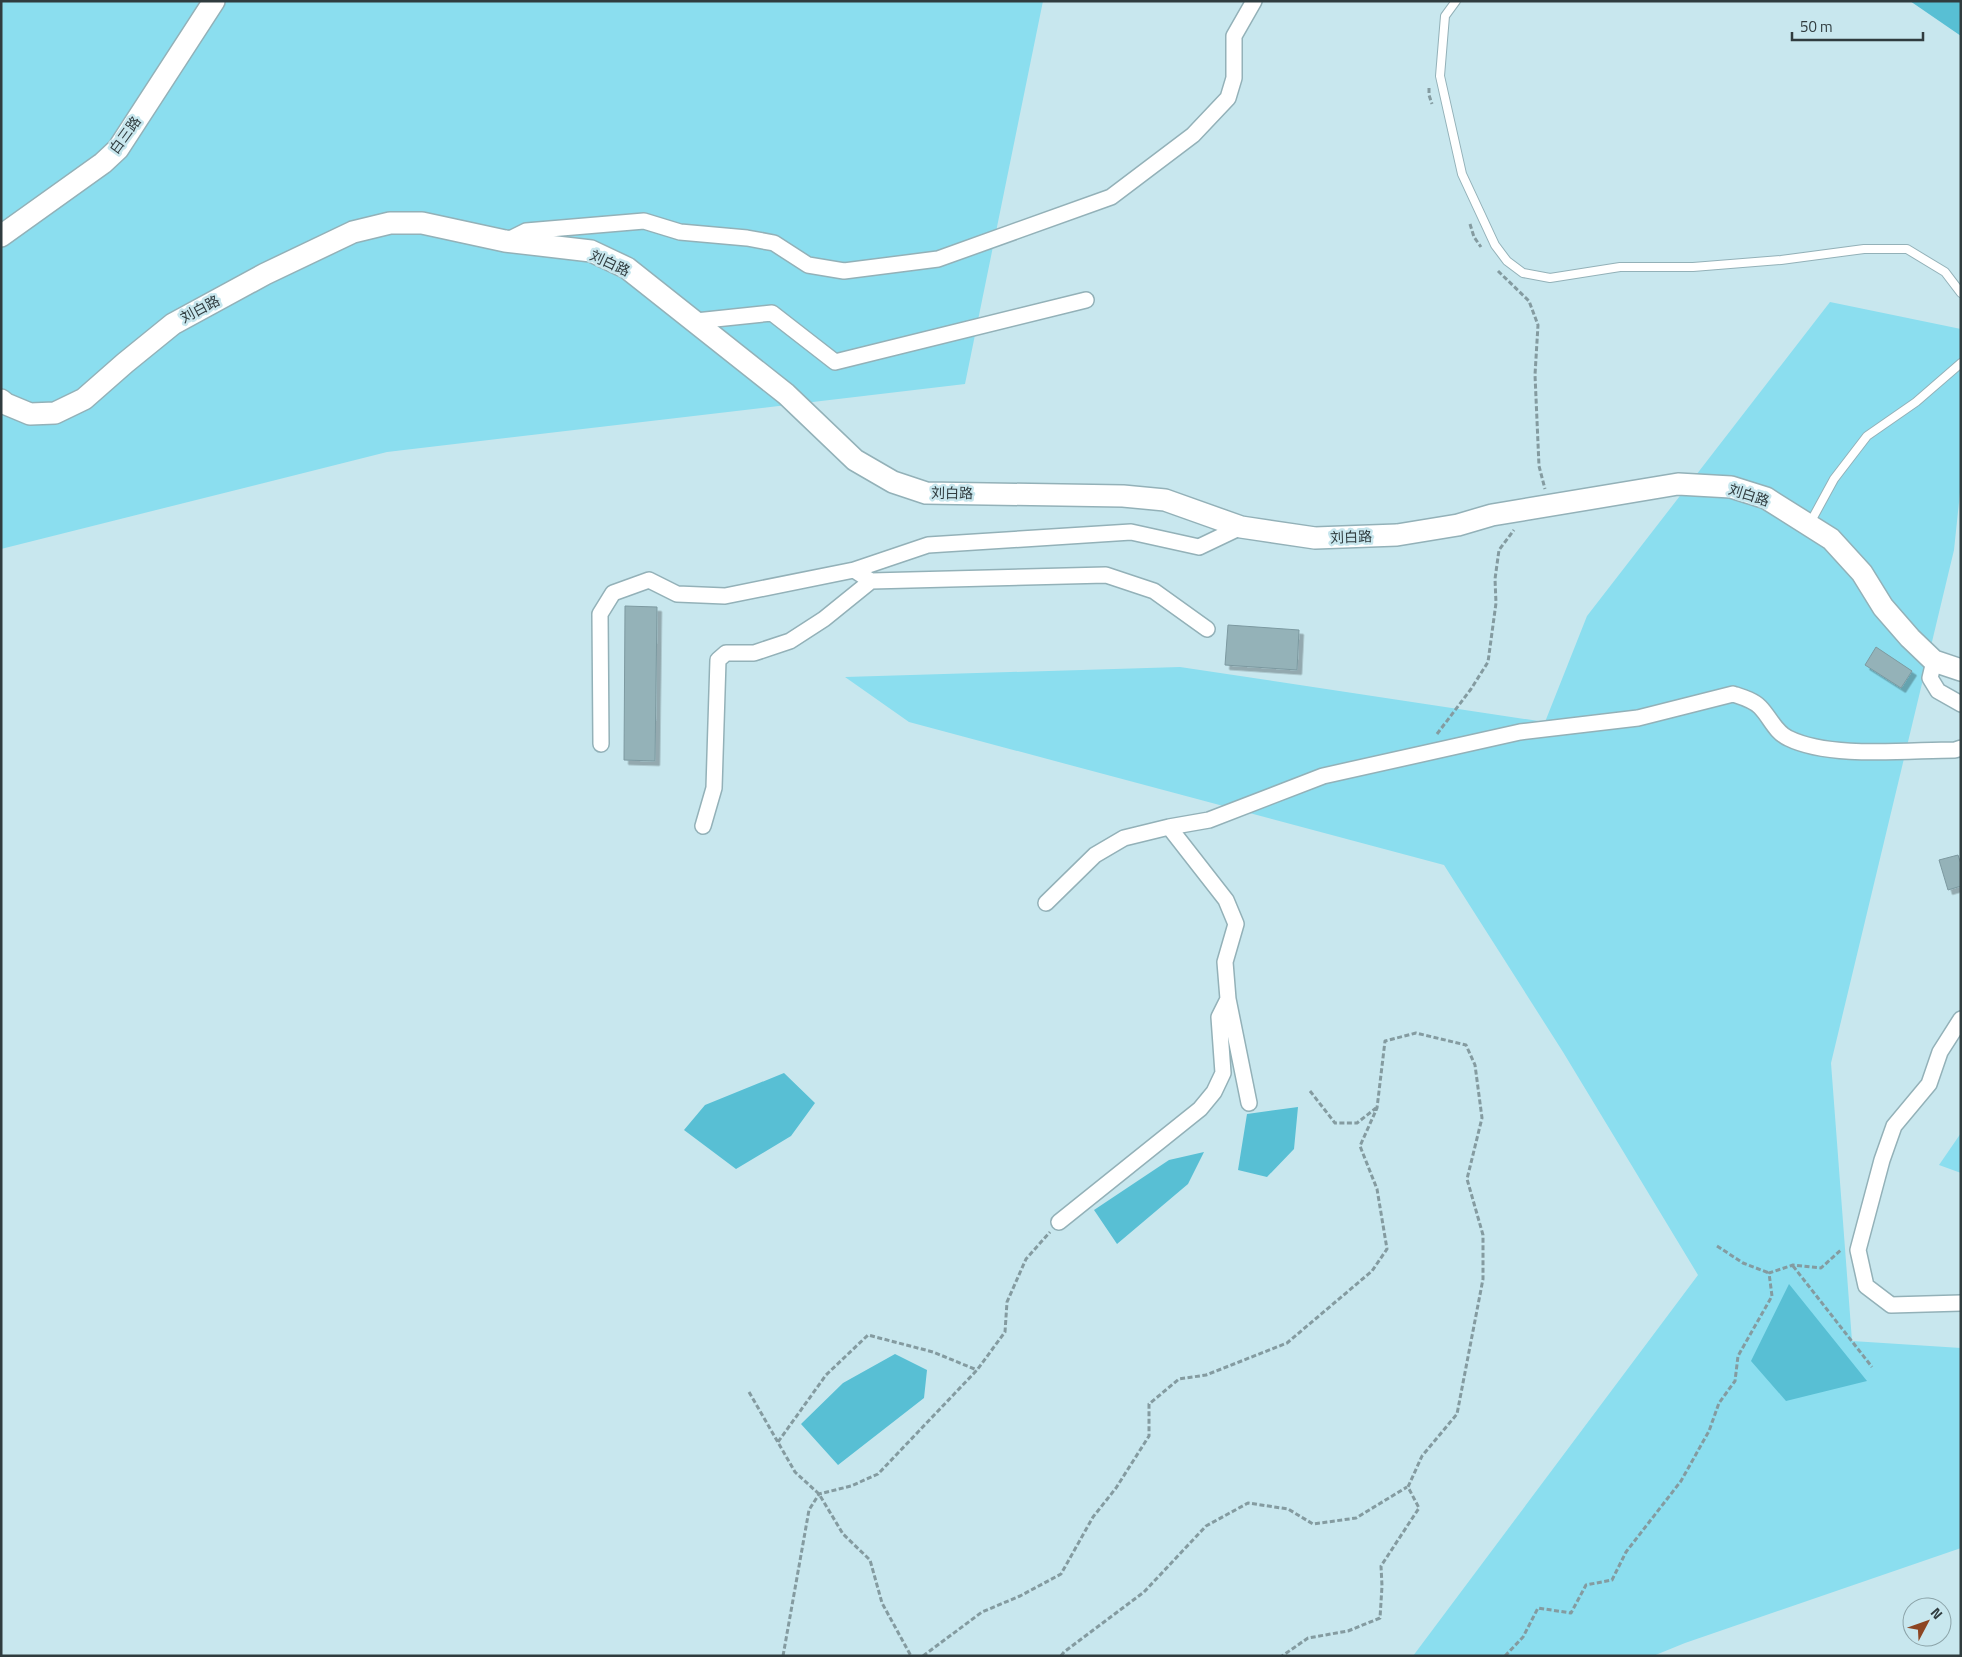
<svg xmlns="http://www.w3.org/2000/svg" width="1962" height="1657" viewBox="0 0 1962 1657" font-family="'Titillium Web','Noto Sans SC',sans-serif">
	<defs>
		<filter id="shadow"><feDropShadow dx="4.5" dy="4.5" stdDeviation="0" flood-color="#0004"/></filter>
	</defs>
	<rect width="100%" height="100%" fill="#c8e7ee"/>
	<path fill="#8bdeef" d="M 1,1 L 1043,1 L 965,384 L 387,452 L 1,549 Z
		M 1830,302 L 1961,329 L 1961,483 L 1954,550 L 1831,1063 L 1852,1341 L 1961,1348 L 1961,1548 L 1685,1643 L 1653,1656 L 1413,1656 L 1698,1275 L 1563,1052 L 1444,865 L 909,722 L 845,677 L 1180,667 L 1545,722 L 1587,616 Z
		M 1961,1133 L 1961,1173 L 1939,1165 Z"/>
	<path fill="#58bfd4" d="M 1910,1 L 1961,1 L 1961,36 Z
		M 784,1073 L 815,1103 L 791,1136 L 736,1169 L 684,1130 L 705,1105 Z
		M 1298,1107 L 1294,1149 L 1267,1177 L 1238,1170 L 1247,1114 Z
		M 1204,1152 L 1188,1184 L 1117,1244 L 1094,1210 L 1169,1160 Z
		M 1789,1284 L 1867,1381 L 1786,1401 L 1751,1361 Z
		M 895,1354 L 927,1370 L 924,1398 L 838,1465 L 801,1424 L 843,1383 Z"/>
	<path fill="#94b2b8" stroke="#7c99a0" filter="url(#shadow)" d="M 625,606 L 657,607 L 655,761 L 624,760 Z
		M 1228,625 L 1299,630 L 1297,670 L 1225,665 Z
		M 1876,647 L 1912,671 L 1901,688 L 1865,665 Z
		M 1958,855 L 1961,864 L 1961,886 L 1948,890 L 1939,860 Z"/>
	<g fill="none" stroke-linecap="round" stroke-linejoin="round">
		<defs>
			<path id="lane" d="M 1456,1 L 1445,16 L 1440,76 L 1462,174 L 1495,245 L 1507,261 L 1523,273 L 1550,278 L 1620,267 L 1693,267 L 1781,260 L 1864,249 L 1907,249 L 1945,272 L 1961,293
				M 1810,523 L 1834,479 L 1867,436 L 1916,402 L 1961,363"/>
			<path id="street" d="M 506,241 L 526,231 L 644,221 L 680,232 L 747,238 L 774,243 L 808,265 L 844,271 L 938,259 L 1111,197 L 1193,135 L 1228,98 L 1234,78 L 1234,36 L 1254,1
				M 696,321 L 772,313 L 835,362 L 1086,300
				M 854,570 L 871,581 L 1106,575 L 1154,591 L 1207,629
				M 1934,661 L 1930,678 L 1938,691 L 1961,704
				M 601,744 L 600,614 L 613,593 L 649,580 L 677,594 L 725,596 L 854,570 L 928,545 L 1131,532 L 1199,547 L 1241,527
				M 703,826 L 714,788 L 718,660 L 726,653 L 754,653 L 790,641 L 824,619 L 871,581
				M 1169,827 L 1226,900 L 1236,924 L 1225,962 L 1228,999 L 1249,1103
				M 1046,903 L 1095,855 L 1124,838 L 1169,827 L 1209,820 L 1323,776 L 1520,732 L 1638,718 L 1733,694 C 1742,697 1753,700 1760,707 C 1770,717 1775,732 1788,738 C 1830,759 1908,750 1955,750 L 1961,748
				M 1961,1019 L 1940,1052 L 1929,1084 L 1894,1126 L 1882,1160 L 1858,1250 L 1866,1286 L 1891,1305 L 1961,1303
				M 1059,1222 L 1200,1109 L 1214,1092 L 1223,1073 L 1219,1017 L 1228,999"/>
			<path id="secondary" d="M 1,236 L 103,163 L 118,149 L 214,1
				M 1,400 L 6,404 L 30,414 L 55,413 L 84,399 L 125,363 L 173,324 L 265,274 L 353,232 L 390,223 L 422,223 L 505,241 L 591,251 L 627,268 L 786,394 L 855,460 L 893,482 L 926,493 L 1123,496 L 1165,500 L 1241,527 L 1315,538 L 1397,535 L 1458,525 L 1492,515 L 1678,484 L 1731,487 L 1766,498 L 1831,539 L 1862,573 L 1883,607 L 1910,638 L 1934,661 L 1961,670"/>
		</defs>
		<use href="#lane" stroke="#93b1b8" stroke-width="10"/>
		<use href="#street" stroke="#93b1b8" stroke-width="18"/>
		<use href="#secondary" stroke="#93b1b8" stroke-width="24"/>
		<path stroke="#849ba0" stroke-width="3" stroke-dasharray="5 2.5" stroke-linecap="butt" d="M 1429,88 L 1429,95 L 1432,104
			M 1470,224 L 1474,237 L 1481,247
			M 1498,271 L 1529,301 L 1538,325 L 1535,375 L 1539,466 L 1545,489
			M 1437,734 L 1471,689 L 1488,662 L 1496,603 L 1495,579 L 1499,550 L 1514,530
			M 1310,1091 L 1335,1123 L 1357,1123 L 1376,1108
			M 1717,1246 L 1743,1263 L 1769,1273
			M 1793,1266 L 1872,1367
			M 749,1392 L 795,1472 L 819,1494 L 843,1534 L 870,1560 L 882,1603 L 911,1656
			M 778,1442 L 826,1375 L 868,1335 L 933,1352 L 977,1370
			M 783,1656 L 809,1510 L 819,1494 L 851,1486 L 878,1474 L 977,1370 L 1005,1332 L 1007,1302 L 1026,1259 L 1050,1232
			M 923,1656 L 982,1612 L 1020,1596 L 1061,1574 L 1093,1517 L 1116,1488 L 1149,1436 L 1149,1404 L 1179,1379 L 1206,1375 L 1287,1343 L 1372,1271 L 1387,1249 L 1377,1189 L 1360,1146 L 1377,1108 L 1385,1041 L 1416,1033 L 1466,1045 L 1475,1065 L 1482,1118 L 1467,1179 L 1483,1235 L 1483,1279 L 1457,1414 L 1422,1456 L 1408,1487 L 1419,1508 L 1381,1566 L 1382,1586 L 1380,1618 L 1348,1631 L 1308,1638 L 1282,1656
			M 1061,1656 L 1064,1652 L 1144,1592 L 1206,1526 L 1248,1503 L 1288,1509 L 1313,1524 L 1356,1518 L 1407,1487
			M 1505,1656 L 1523,1637 L 1538,1608 L 1571,1613 L 1586,1585 L 1612,1580 L 1626,1552 L 1681,1481 L 1709,1431 L 1719,1403 L 1735,1381 L 1738,1356 L 1772,1296 L 1769,1273 L 1793,1265 L 1821,1268 L 1842,1249"/>
		<use href="#lane" stroke="#fff" stroke-width="8"/>
		<use href="#street" stroke="#fff" stroke-width="15"/>
		<use href="#secondary" stroke="#fff" stroke-width="21"/>
	</g>
	<g text-anchor="middle" stroke-width="5" stroke-linejoin="round" paint-order="stroke">
		<g font-size="14" fill="#303c3f" stroke="#c8e7ee">
			<text transform="translate(125 135) rotate(-54)" y="5">白三路</text>
			<text transform="translate(610 263) rotate(25)" y="5">刘白路</text>
			<text transform="translate(200 309) rotate(-28)" y="5">刘白路</text>
			<text transform="translate(952 493) rotate(1)" y="5">刘白路</text>
			<text transform="translate(1749 495) rotate(18)" y="5">刘白路</text>
			<text transform="translate(1351 537) rotate(-2)" y="5">刘白路</text>
		</g>
	</g>
	<rect width="1962" height="1657" fill="none" stroke="#303c3f" stroke-width="5"/>
	<g transform="translate(1927 1622) rotate(49)"><circle r="24" fill="#c8e7ee" stroke="#8ba3a8"/>
	<path d="M0-4L9 19L0 12L-9 19Z" fill="#8d4623"/>
	<text y="-8" font-size="14" font-weight="bold" text-anchor="middle" fill="#303c3f">N</text>
	</g>
	<path d="M1792 32v8h131v-8" fill="none" stroke="#303c3f" stroke-width="2.5"/>
	<text x="1800" y="32" font-size="15" fill="#303c3f" stroke="#c8e7ee" stroke-width="4" paint-order="stroke">50 m</text>
</svg>
